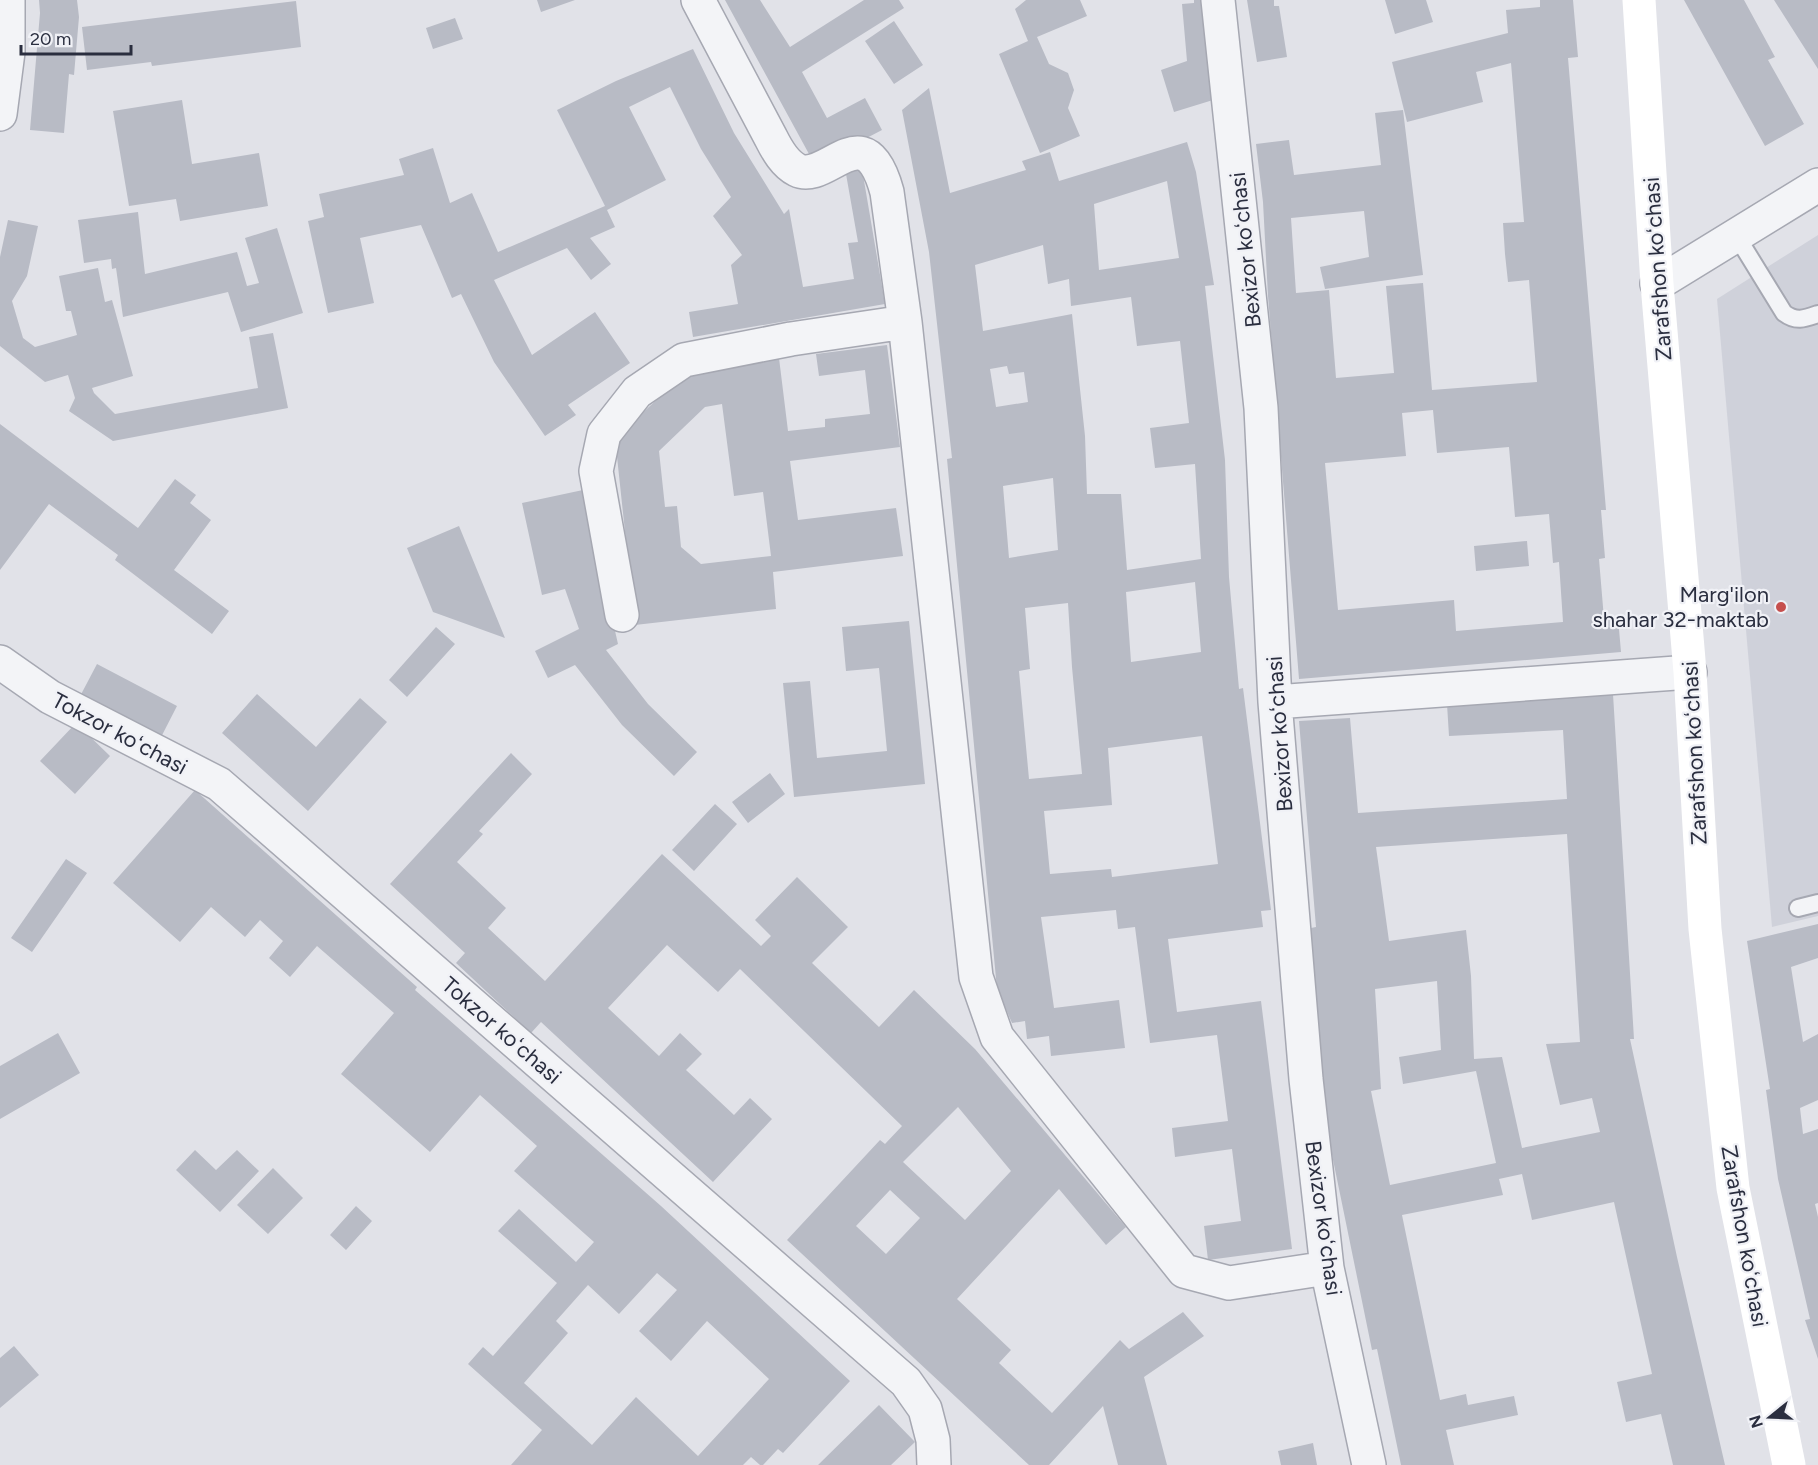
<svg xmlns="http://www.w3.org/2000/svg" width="1818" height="1465" viewBox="0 0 1818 1465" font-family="Figtree,sans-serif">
	<rect width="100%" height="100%" fill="#e1e2e8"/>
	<path fill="#cfd1da" d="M 1818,235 L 1818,916 L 1772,927 L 1717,299 Z"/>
	<path fill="#b8bbc5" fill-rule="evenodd" d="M 39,0 L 77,0 L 79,17 L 74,75 L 69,74 L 64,133 L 30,130 L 40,13 Z
		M 537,0 L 575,0 L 541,12 Z
		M 725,0 L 760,0 L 790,47 L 864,0 L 899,0 L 904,8 L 802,72 L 827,118 L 865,98 L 882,130 L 815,165 Z
		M 1026,0 L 1080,0 L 1087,16 L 1037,37 L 1049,64 L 1068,73 L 1074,90 L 1068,108 L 1080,136 L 1040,153 L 999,54 L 1028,41 L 1015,9 Z
		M 1194,0 L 1203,0 L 1213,100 L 1174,112 L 1161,70 L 1187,61 L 1182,4 L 1194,3 Z
		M 1247,0 L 1274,0 L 1274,6 L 1279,6 L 1287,57 L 1257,62 Z
		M 1385,0 L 1426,0 L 1433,22 L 1395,34 Z
		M 1540,0 L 1573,0 L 1578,57 L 1568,58 L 1606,510 L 1601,510 L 1605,558 L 1599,559 L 1604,619 L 1618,618 L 1621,652 L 1299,679 L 1268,296 L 1263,202 L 1256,144 L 1289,140 L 1294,175 L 1381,165 L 1375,113 L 1403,110 L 1423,275 L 1325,289 L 1320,267 L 1369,257 L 1364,211 L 1291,218 L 1296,293 L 1329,290 L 1336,378 L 1394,373 L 1386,286 L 1423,283 L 1432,390 L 1537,382 L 1529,280 L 1508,282 L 1505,254 L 1503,223 L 1524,222 L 1511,63 L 1476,72 L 1483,102 L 1407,122 L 1392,62 L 1508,33 L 1506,10 L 1540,7 ZM 1433,410 L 1437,453 L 1509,447 L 1515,517 L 1549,514 L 1553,563 L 1559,562 L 1563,622 L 1456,631 L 1454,600 L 1338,610 L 1325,463 L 1406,456 L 1402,413 Z
		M 1684,0 L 1744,0 L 1775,57 L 1768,60 L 1804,124 L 1765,146 Z
		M 1774,0 L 1818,0 L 1818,69 Z
		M 296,1 L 301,47 L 152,66 L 151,62 L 87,70 L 82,27 Z
		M 455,18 L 463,39 L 433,49 L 426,28 Z
		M 894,21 L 923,65 L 894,84 L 865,41 Z
		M 693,49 L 734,133 L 784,214 L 789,209 L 803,287 L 854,279 L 848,243 L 858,242 L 846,174 L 861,163 L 885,304 L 693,337 L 689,312 L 738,304 L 731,265 L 742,255 L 713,216 L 731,197 L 701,149 L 670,87 L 629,107 L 666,180 L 607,210 L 615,227 L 590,238 L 611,264 L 591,280 L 567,248 L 494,280 L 532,355 L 595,312 L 630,363 L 568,405 L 576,415 L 545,436 L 494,362 L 461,294 L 452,298 L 421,225 L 360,238 L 374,303 L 328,313 L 308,221 L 324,217 L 319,194 L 404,175 L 399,159 L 433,148 L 450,203 L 472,193 L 498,252 L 605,206 L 557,110 L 616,81 Z
		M 929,88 L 950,193 L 1026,170 L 1022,161 L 1050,152 L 1059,181 L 1187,142 L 1196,172 L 1214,285 L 1205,286 L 1225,460 L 1229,577 L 1239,689 L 1243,688 L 1271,910 L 1261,911 L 1263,927 L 1168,939 L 1177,1012 L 1261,1001 L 1292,1249 L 1208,1260 L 1204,1226 L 1241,1221 L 1232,1149 L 1175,1157 L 1172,1128 L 1228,1121 L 1217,1035 L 1150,1043 L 1135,927 L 1118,929 L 1116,910 L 1041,917 L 1054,1008 L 1119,1000 L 1125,1048 L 1051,1056 L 1049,1036 L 1027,1039 L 1025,1021 L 1012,1023 L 997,989 L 947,459 L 952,458 L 929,252 L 902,110 ZM 1167,181 L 1179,258 L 1099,270 L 1094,204 ZM 1043,245 L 1048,284 L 1069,279 L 1071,306 L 1131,297 L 1137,346 L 1180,341 L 1189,423 L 1150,428 L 1155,468 L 1195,464 L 1201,559 L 1127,570 L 1121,494 L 1087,494 L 1085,436 L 1072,314 L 983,331 L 975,265 ZM 1007,366 L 1009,374 L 1024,372 L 1028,402 L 996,407 L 990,369 ZM 1053,478 L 1058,550 L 1009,558 L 1003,486 ZM 1195,582 L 1201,652 L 1131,662 L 1126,592 ZM 1068,603 L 1072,667 L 1082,774 L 1029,779 L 1019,671 L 1030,669 L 1025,608 ZM 1202,736 L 1218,864 L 1112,877 L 1111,869 L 1050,874 L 1044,811 L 1112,805 L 1108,748 Z
		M 182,100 L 192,164 L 259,153 L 268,206 L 180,221 L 176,199 L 129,206 L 113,111 Z
		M 138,212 L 145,274 L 237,252 L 247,286 L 259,283 L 245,238 L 277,228 L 303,313 L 241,332 L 228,292 L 123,317 L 116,268 L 112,269 L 111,259 L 84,263 L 78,220 Z
		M 8,220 L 38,226 L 27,276 L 12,301 L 23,338 L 35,347 L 77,335 L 71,311 L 66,311 L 59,276 L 98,268 L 105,302 L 112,300 L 133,376 L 92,388 L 94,393 L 115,414 L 258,388 L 249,337 L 273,333 L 288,408 L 113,441 L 69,411 L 75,398 L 68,375 L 45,382 L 0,346 L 0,257 Z
		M 887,345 L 900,447 L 790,461 L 798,520 L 896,508 L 903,556 L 773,572 L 776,609 L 635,625 L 615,438 L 686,373 L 779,358 L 788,431 L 825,427 L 825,419 L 870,414 L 865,370 L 819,376 L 816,354 ZM 722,404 L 734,496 L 763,492 L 771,556 L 701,564 L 681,547 L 677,506 L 665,507 L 659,451 L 705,407 Z
		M 0,424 L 138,528 L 175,479 L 196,495 L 190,503 L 211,520 L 174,570 L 229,611 L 212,634 L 115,560 L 118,555 L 49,504 L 0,570 Z
		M 583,490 L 618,644 L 606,650 L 648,704 L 697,752 L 674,776 L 622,725 L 575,665 L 548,678 L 535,651 L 579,629 L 565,589 L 542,595 L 522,503 Z
		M 459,526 L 505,638 L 433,612 L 407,548 Z
		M 1527,541 L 1529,566 L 1476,571 L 1474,546 Z
		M 909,621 L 925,784 L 794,797 L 783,683 L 810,681 L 817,758 L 887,751 L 879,668 L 846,671 L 842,627 Z
		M 436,627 L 455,644 L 407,697 L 389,680 Z
		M 97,664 L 177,706 L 157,745 L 77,702 Z
		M 257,694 L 316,747 L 360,698 L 387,722 L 308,811 L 222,733 Z
		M 1613,694 L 1634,1039 L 1630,1039 L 1677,1257 L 1725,1465 L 1673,1465 L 1661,1414 L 1626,1422 L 1617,1382 L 1652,1374 L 1614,1202 L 1532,1220 L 1522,1174 L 1499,1179 L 1503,1195 L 1402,1215 L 1440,1400 L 1466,1394 L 1468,1405 L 1514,1396 L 1518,1415 L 1446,1430 L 1454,1465 L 1401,1465 L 1377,1349 L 1372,1350 L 1321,1101 L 1311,928 L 1316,927 L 1299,721 L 1350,718 L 1358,813 L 1567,799 L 1563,730 L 1449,736 L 1447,704 ZM 1567,834 L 1580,1042 L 1546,1044 L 1560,1105 L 1592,1098 L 1600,1132 L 1522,1148 L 1502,1057 L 1474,1059 L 1471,976 L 1466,930 L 1389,941 L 1376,847 ZM 1437,981 L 1441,1050 L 1399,1057 L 1403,1084 L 1476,1071 L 1496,1163 L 1390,1185 L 1371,1091 L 1381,1089 L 1375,989 Z
		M 76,723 L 110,756 L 75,794 L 40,761 Z
		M 511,753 L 532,774 L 479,831 L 483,834 L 457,862 L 506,908 L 488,928 L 545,981 L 662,854 L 761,946 L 771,936 L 755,920 L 797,877 L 848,927 L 812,963 L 879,1027 L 914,990 L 975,1049 L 1126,1227 L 1106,1245 L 1059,1189 L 957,1299 L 1011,1350 L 999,1363 L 1052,1413 L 1120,1340 L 1129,1349 L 1183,1312 L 1204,1336 L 1144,1377 L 1167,1465 L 1118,1465 L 1103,1406 L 1049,1465 L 1029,1465 L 787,1240 L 880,1140 L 885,1144 L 902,1126 L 740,969 L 718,992 L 667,945 L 608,1008 L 659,1056 L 680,1033 L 702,1054 L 686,1070 L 734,1115 L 750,1098 L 772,1119 L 713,1182 L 541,1022 L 531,1033 L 456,963 L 465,953 L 390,884 ZM 958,1107 L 1011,1171 L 965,1220 L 903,1162 ZM 890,1190 L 920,1218 L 886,1254 L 856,1226 Z
		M 770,773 L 785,794 L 748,823 L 732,802 Z
		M 195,790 L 417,987 L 415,990 L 661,1206 L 850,1381 L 783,1453 L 778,1449 L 763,1465 L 760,1465 L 751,1457 L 743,1465 L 511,1465 L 542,1430 L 468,1364 L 483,1347 L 493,1356 L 557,1283 L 498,1231 L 519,1209 L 576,1262 L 594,1242 L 514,1171 L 537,1146 L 480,1095 L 430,1152 L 341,1074 L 394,1013 L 317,946 L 290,977 L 269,958 L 283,941 L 260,920 L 245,937 L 211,907 L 180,942 L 113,883 ZM 657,1273 L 677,1290 L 639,1331 L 671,1361 L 707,1321 L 769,1379 L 698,1456 L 636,1397 L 592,1445 L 524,1383 L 568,1333 L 556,1321 L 588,1285 L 619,1314 Z
		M 715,804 L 737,824 L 694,871 L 672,850 Z
		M 66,859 L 87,873 L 32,952 L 11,938 Z
		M 1818,924 L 1818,958 L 1791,967 L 1803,1042 L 1818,1034 L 1818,1100 L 1800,1108 L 1803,1134 L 1818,1129 L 1818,1203 L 1815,1204 L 1818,1217 L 1818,1359 L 1805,1320 L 1810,1319 L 1778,1179 L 1766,1090 L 1770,1089 L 1769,1083 L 1747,941 Z
		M 58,1033 L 80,1073 L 0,1119 L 0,1066 Z
		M 195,1150 L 216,1170 L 237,1150 L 259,1171 L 220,1212 L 176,1170 Z
		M 273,1168 L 303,1198 L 268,1234 L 237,1205 Z
		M 356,1206 L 372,1221 L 346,1250 L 330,1235 Z
		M 14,1346 L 39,1375 L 0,1408 L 0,1358 Z
		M 879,1405 L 915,1442 L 891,1465 L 818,1465 Z
		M 1313,1443 L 1317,1465 L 1281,1465 L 1278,1451 Z"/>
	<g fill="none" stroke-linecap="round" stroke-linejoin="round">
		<defs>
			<path id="service" d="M 1736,235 L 1784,313 C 1796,322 1804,319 1818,314
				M 1798,908 L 1818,903"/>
			<path id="minor" d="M 698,0 L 771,138 C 777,150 785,164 797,170 C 827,185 865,110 887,192 L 905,322 L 976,977 L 997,1037 L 1184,1271 L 1229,1283 L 1327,1268
				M 1218,0 L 1261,408 L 1275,702 L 1306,1079 L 1327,1268 L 1369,1465
				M 0,114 L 8,52 L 8,0
				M 1657,284 L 1818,185
				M 622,615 L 596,471 L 604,434 L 637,392 L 684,360 L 791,339 L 905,322
				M 0,662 L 50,697 L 219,784 L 906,1382 L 925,1409 L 933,1440 L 934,1465
				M 1275,702 L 1690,672"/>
		</defs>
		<use href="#service" stroke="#a6a8b2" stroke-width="20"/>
		<use href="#minor" stroke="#a6a8b2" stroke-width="36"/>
		<use href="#service" stroke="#f3f4f7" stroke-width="16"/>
		<use href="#minor" stroke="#f3f4f7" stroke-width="33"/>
		<path stroke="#fff" stroke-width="33" d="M 1639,0 L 1657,284 L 1690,672 L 1705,929 L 1733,1188 L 1789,1465"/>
	</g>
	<circle fill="#c64f4d" stroke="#f0f1f6" stroke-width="2" cx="1781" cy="607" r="6"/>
	<g text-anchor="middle" stroke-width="4.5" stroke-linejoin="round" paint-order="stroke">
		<g font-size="22" fill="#2a2e3f" stroke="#f0f1f6">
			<text transform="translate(1245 250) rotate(-96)" y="8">Bexizor koʻchasi</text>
			<text transform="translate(1657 269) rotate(-94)" y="8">Zarafshon koʻchasi</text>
			<text transform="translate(120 733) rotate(28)" y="8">Tokzor koʻchasi</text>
			<text transform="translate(1279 734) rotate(-94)" y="8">Bexizor koʻchasi</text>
			<text transform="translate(1694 753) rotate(-93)" y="8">Zarafshon koʻchasi</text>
			<text transform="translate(502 1030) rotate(41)" y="8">Tokzor koʻchasi</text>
			<text transform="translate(1324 1218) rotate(82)" y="8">Bexizor koʻchasi</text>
			<text transform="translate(1745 1236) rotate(80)" y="8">Zarafshon koʻchasi</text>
		</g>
		<g font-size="22" fill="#2a2e3f" stroke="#f0f1f6" text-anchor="end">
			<text x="1769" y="602">Marg'ilon<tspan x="1769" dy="25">shahar 32-maktab</tspan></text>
		</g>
	</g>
	<g transform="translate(1770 1417) rotate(252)" stroke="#f0f1f6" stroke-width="4.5" paint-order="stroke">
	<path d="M0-4.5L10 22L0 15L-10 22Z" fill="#2a2e3f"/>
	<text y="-9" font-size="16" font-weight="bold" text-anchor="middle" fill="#2a2e3f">N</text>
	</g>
	<path d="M21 45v9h110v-9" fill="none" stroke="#2a2e3f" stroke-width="3"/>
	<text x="30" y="45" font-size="18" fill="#2a2e3f" stroke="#f0f1f6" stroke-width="4.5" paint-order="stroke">20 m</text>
</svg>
